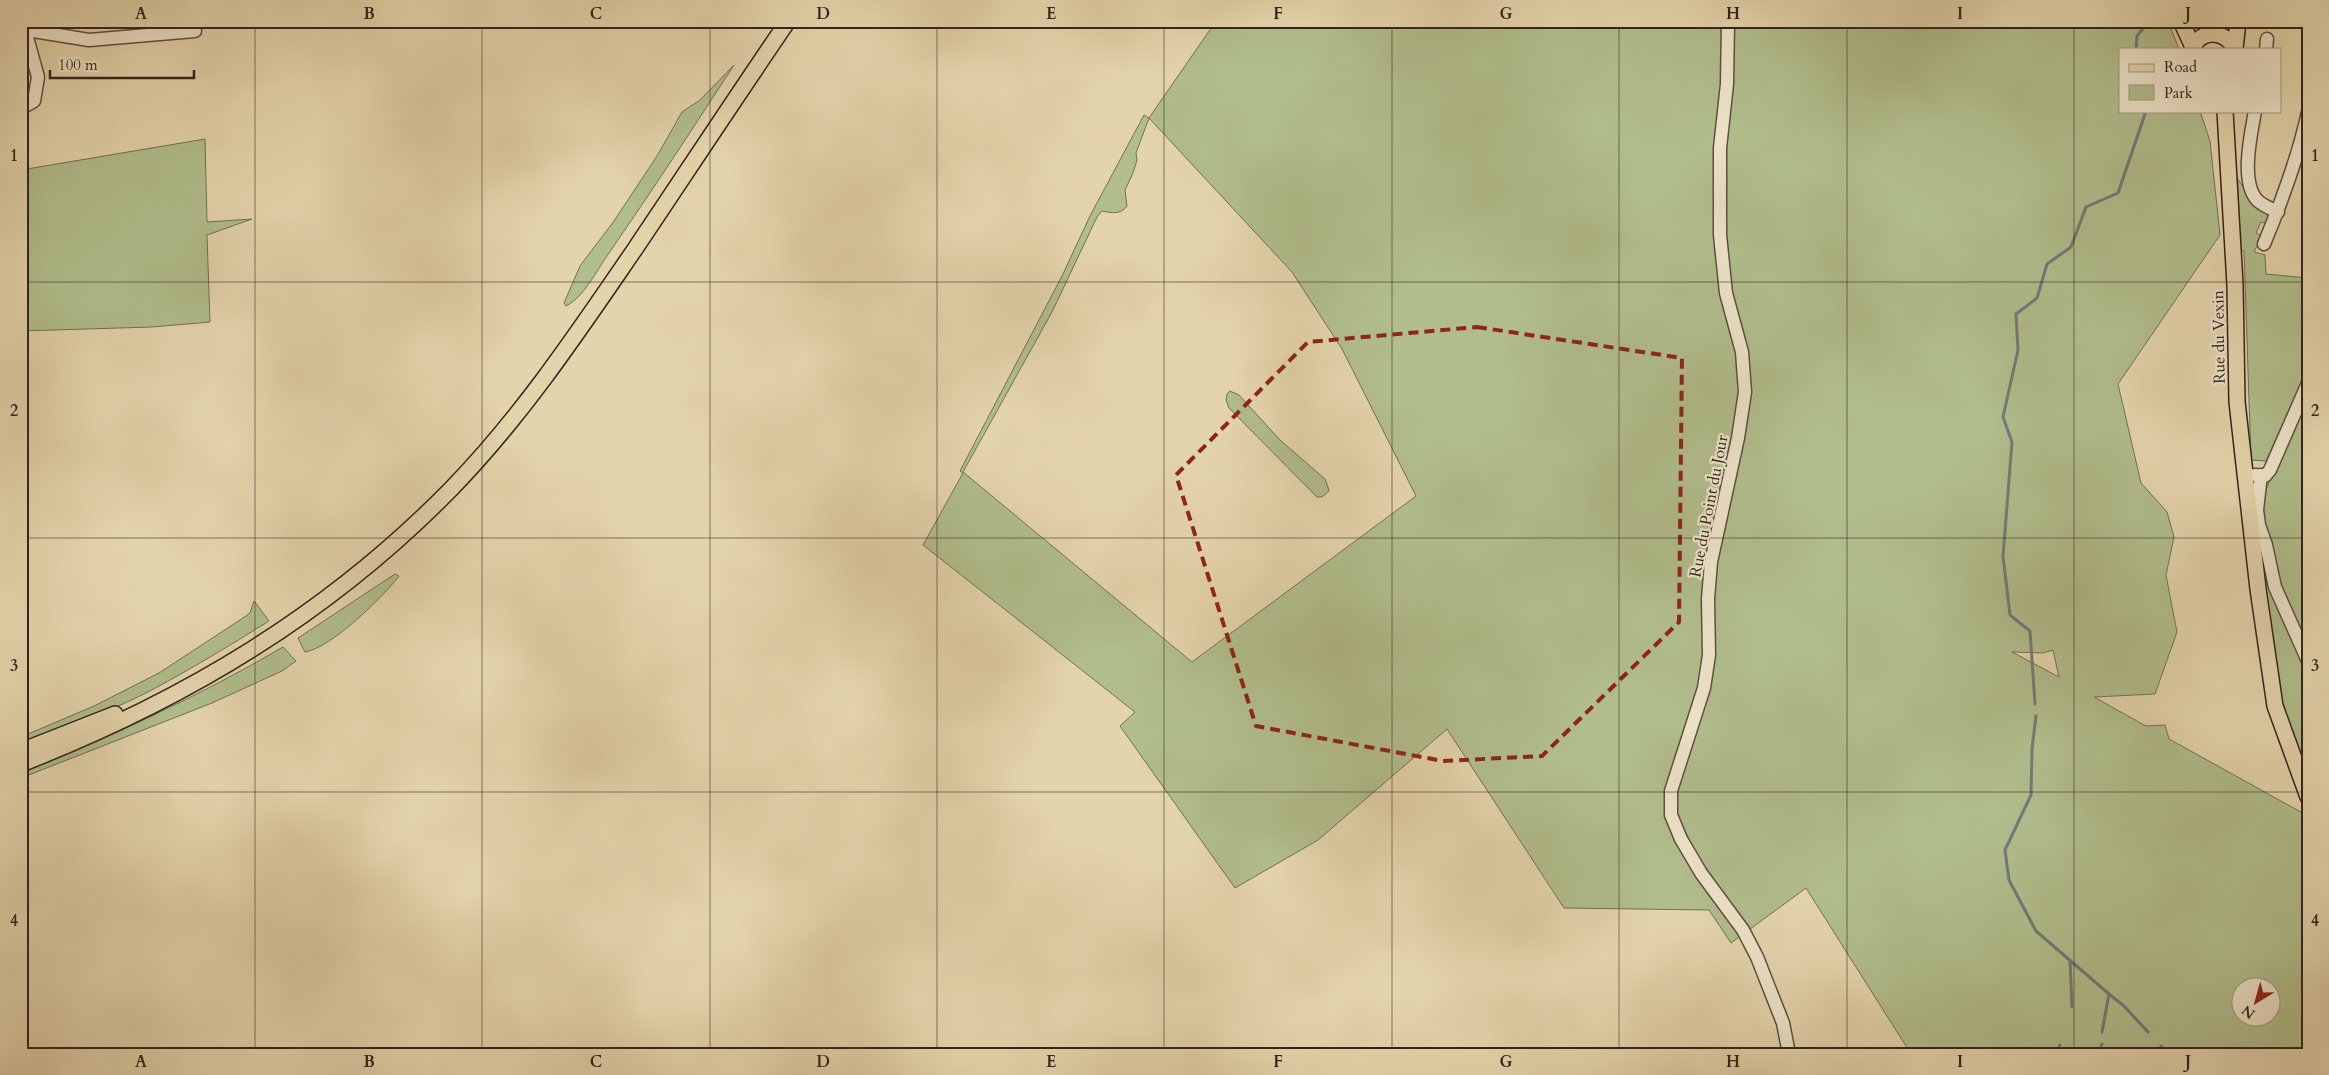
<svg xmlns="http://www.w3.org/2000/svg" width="2329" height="1075" viewBox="0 0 2329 1075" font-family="Cardo,serif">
	<rect width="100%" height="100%" fill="#e4d4ac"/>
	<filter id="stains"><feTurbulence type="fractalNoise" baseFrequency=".004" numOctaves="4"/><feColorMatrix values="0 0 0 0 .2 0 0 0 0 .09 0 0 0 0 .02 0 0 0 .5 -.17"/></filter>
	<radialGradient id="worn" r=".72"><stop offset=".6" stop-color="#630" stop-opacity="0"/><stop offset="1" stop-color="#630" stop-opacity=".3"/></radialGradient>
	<path fill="#b1bd8c" stroke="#717054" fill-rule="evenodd" d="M 1216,21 L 2168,21 L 2179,49 L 2120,49 L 2120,111 L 2200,111 L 2210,141 L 2220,235 L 2118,384 L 2141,483 L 2167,512 L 2174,537 L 2166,575 L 2177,632 L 2155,694 L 2094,697 L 2146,726 L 2165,725 L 2169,739 L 2308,816 L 2308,1054 L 1911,1054 L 1806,888 L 1731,943 L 1709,910 L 1564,908 L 1447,729 L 1318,840 L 1235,888 L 1120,726 L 1135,712 L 923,545 L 963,473 L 960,471 L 1063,274 L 1090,216 L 1144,115 L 1149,118 ZM 1149,118 L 1292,272 L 1342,349 L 1416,496 L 1192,662 L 963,472 L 1052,312 L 1097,217 L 1102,211 C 1112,213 1120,215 1127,206 L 1125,190 L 1133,173 L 1137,160 L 1136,153 ZM 2053,650 L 2059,677 L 2012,652 L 2043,653 ZM 2242,988 L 2272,988 L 2272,1018 L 2242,1018 Z
		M 734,65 C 693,128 652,191 609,253 C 597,270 584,297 566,306 L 564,303 L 580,266 L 614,221 L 657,156 L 682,112 L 700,100 Z
		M 205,139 L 207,222 L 252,219 L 207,235 L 210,322 L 152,327 L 21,331 L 21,170 Z
		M 2235,175 L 2246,191 L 2269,215 L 2269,225 L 2261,222 L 2256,233 L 2262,236 L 2254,252 L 2265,255 L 2266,274 L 2308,278 L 2308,368 L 2266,461 L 2251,460 L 2244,251 L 2238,250 Z
		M 2308,390 L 2308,782 L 2290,738 L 2269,656 L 2262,499 Z
		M 1230,391 L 1239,395 L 1280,440 L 1325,479 L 1328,487 L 1329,491 L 1322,497 L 1317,497 L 1229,408 L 1226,400 L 1227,394 Z
		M 395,574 L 399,576 C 383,597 331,648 305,652 L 298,638 Z
		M 254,601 L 269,621 C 229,646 188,671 146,693 C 106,713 63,729 21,744 L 21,737 L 94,706 L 159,673 L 246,616 L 250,613 Z
		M 283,647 L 296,661 L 282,671 L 212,703 L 21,778 L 21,771 C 112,737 199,696 283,647 Z"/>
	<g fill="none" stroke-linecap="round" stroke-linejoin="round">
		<path stroke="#727b79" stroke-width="3" d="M 2136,49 L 2137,36 L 2149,21
			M 2035,704 L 2030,631 L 2010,615 L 2003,556 L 2012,442 L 2003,417 L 2018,350 L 2016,314 L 2037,298 L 2047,264 L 2071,247 L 2086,207 L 2118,193 L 2145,114 L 2143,111
			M 2036,716 L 2032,749 L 2031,795 L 2005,850 L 2009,880 L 2036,931 L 2109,994 L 2102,1032
			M 2070,961 L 2072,1007
			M 2109,994 L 2124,1006 L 2148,1032
			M 2161,1046 L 2168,1054
			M 2056,1054 L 2060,1045
			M 2098,1054 L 2102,1044"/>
		<defs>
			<path id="minor" d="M 1728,21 L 1727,84 L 1720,148 L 1720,235 L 1726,293 L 1742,352 L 1745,392 L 1738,438 L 1711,562 L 1708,599 L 1709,655 L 1704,688 L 1671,791 L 1671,815 L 1681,839 L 1701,873 L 1743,930 L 1757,957 L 1783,1023 L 1789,1054
				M 21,29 L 89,40 L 195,31
				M 2266,49 L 2267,39
				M 21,105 L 27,105 L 34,101 L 38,77 L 25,30
				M 2255,111 C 2251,134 2240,181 2257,200 C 2262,205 2271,209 2278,212
				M 2264,244 C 2282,201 2298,158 2308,112
				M 2255,475 L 2265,476 L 2270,470 L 2308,383
				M 2261,475 L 2257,510 L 2259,525 L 2266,545 L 2275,587 L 2308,661"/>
			<path id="major" d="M 2181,21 L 2193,47
				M 2192,49 C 2201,28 2225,30 2235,49
				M 2235,49 L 2238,21
				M 2225,111 L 2235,285 L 2237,402 L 2258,589 L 2275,706 L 2308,797
				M 21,751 L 115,714
				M 21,764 C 185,700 329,614 452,488 C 522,416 578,332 635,249 C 686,173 736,97 788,21"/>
		</defs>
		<use href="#minor" stroke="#5e4f40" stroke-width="15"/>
		<use href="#major" stroke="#31231c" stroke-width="18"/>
		<use href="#minor" stroke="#ede3c9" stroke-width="12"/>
		<use href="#major" stroke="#e4d4ac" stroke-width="15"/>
	</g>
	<path fill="none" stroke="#8f2418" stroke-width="4" stroke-dasharray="10 6" stroke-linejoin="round" d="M 1477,327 L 1682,358 L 1679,622 L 1542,756 L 1443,761 L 1256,726 L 1176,475 L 1308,342 Z"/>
	<path fill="none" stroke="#31231c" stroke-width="1" stroke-opacity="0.55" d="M 255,21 L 255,1054M 482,21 L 482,1054M 710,21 L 710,1054M 937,21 L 937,1054M 1164,21 L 1164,1054M 1392,21 L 1392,1054M 1619,21 L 1619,1054M 1847,21 L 1847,1054M 2074,21 L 2074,1054M 21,282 L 2308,282M 21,538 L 2308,538M 21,792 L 2308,792"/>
	<g text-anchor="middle" stroke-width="4.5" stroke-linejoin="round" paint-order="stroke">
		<g font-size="16" fill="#31231c" stroke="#ede3c9">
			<text transform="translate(2218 337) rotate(-91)" y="6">Rue du Vexin</text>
			<text transform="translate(1708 506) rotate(-79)" y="6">Rue du Point du Jour</text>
		</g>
	</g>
	<rect width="2329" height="1075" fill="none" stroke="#e4d4ac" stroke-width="55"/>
	<rect x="2119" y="48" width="162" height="65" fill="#ede3c9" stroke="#a29684"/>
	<rect x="2129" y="64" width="25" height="8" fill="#e4d4ac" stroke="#a29684"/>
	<text x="2164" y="72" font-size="15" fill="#31231c">Road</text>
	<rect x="2129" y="85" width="25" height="15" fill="#b1bd8c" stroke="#a29684"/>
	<text x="2164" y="98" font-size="15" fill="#31231c">Park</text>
	<g transform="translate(2256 1002) rotate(217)"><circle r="24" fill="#ede3c9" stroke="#a29684"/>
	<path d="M0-4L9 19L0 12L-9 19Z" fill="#8f2418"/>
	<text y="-8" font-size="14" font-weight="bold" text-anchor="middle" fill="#31231c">N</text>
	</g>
	<path d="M50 70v8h144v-8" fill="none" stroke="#31231c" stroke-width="2.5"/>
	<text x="58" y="70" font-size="15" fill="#31231c" stroke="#ede3c9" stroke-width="4" paint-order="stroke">100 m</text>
	<rect x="28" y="28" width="2274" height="1020" fill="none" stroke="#31231c" stroke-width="2"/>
	<g font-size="16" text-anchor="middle" font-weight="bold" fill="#31231c">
		<text x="141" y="19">A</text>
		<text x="369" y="19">B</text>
		<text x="596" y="19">C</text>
		<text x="823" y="19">D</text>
		<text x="1051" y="19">E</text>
		<text x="1278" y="19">F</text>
		<text x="1506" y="19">G</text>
		<text x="1733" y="19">H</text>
		<text x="1960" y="19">I</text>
		<text x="2188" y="19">J</text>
		<text x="14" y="161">1</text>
		<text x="2315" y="161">1</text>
		<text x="14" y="416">2</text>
		<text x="2315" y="416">2</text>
		<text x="14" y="671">3</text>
		<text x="2315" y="671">3</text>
		<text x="14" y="926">4</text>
		<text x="2315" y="926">4</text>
		<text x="141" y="1067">A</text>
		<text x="369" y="1067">B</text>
		<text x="596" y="1067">C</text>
		<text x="823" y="1067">D</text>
		<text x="1051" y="1067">E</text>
		<text x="1278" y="1067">F</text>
		<text x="1506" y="1067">G</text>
		<text x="1733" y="1067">H</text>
		<text x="1960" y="1067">I</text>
		<text x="2188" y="1067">J</text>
	</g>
	<rect width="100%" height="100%" filter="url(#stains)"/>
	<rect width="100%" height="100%" fill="url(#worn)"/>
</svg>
